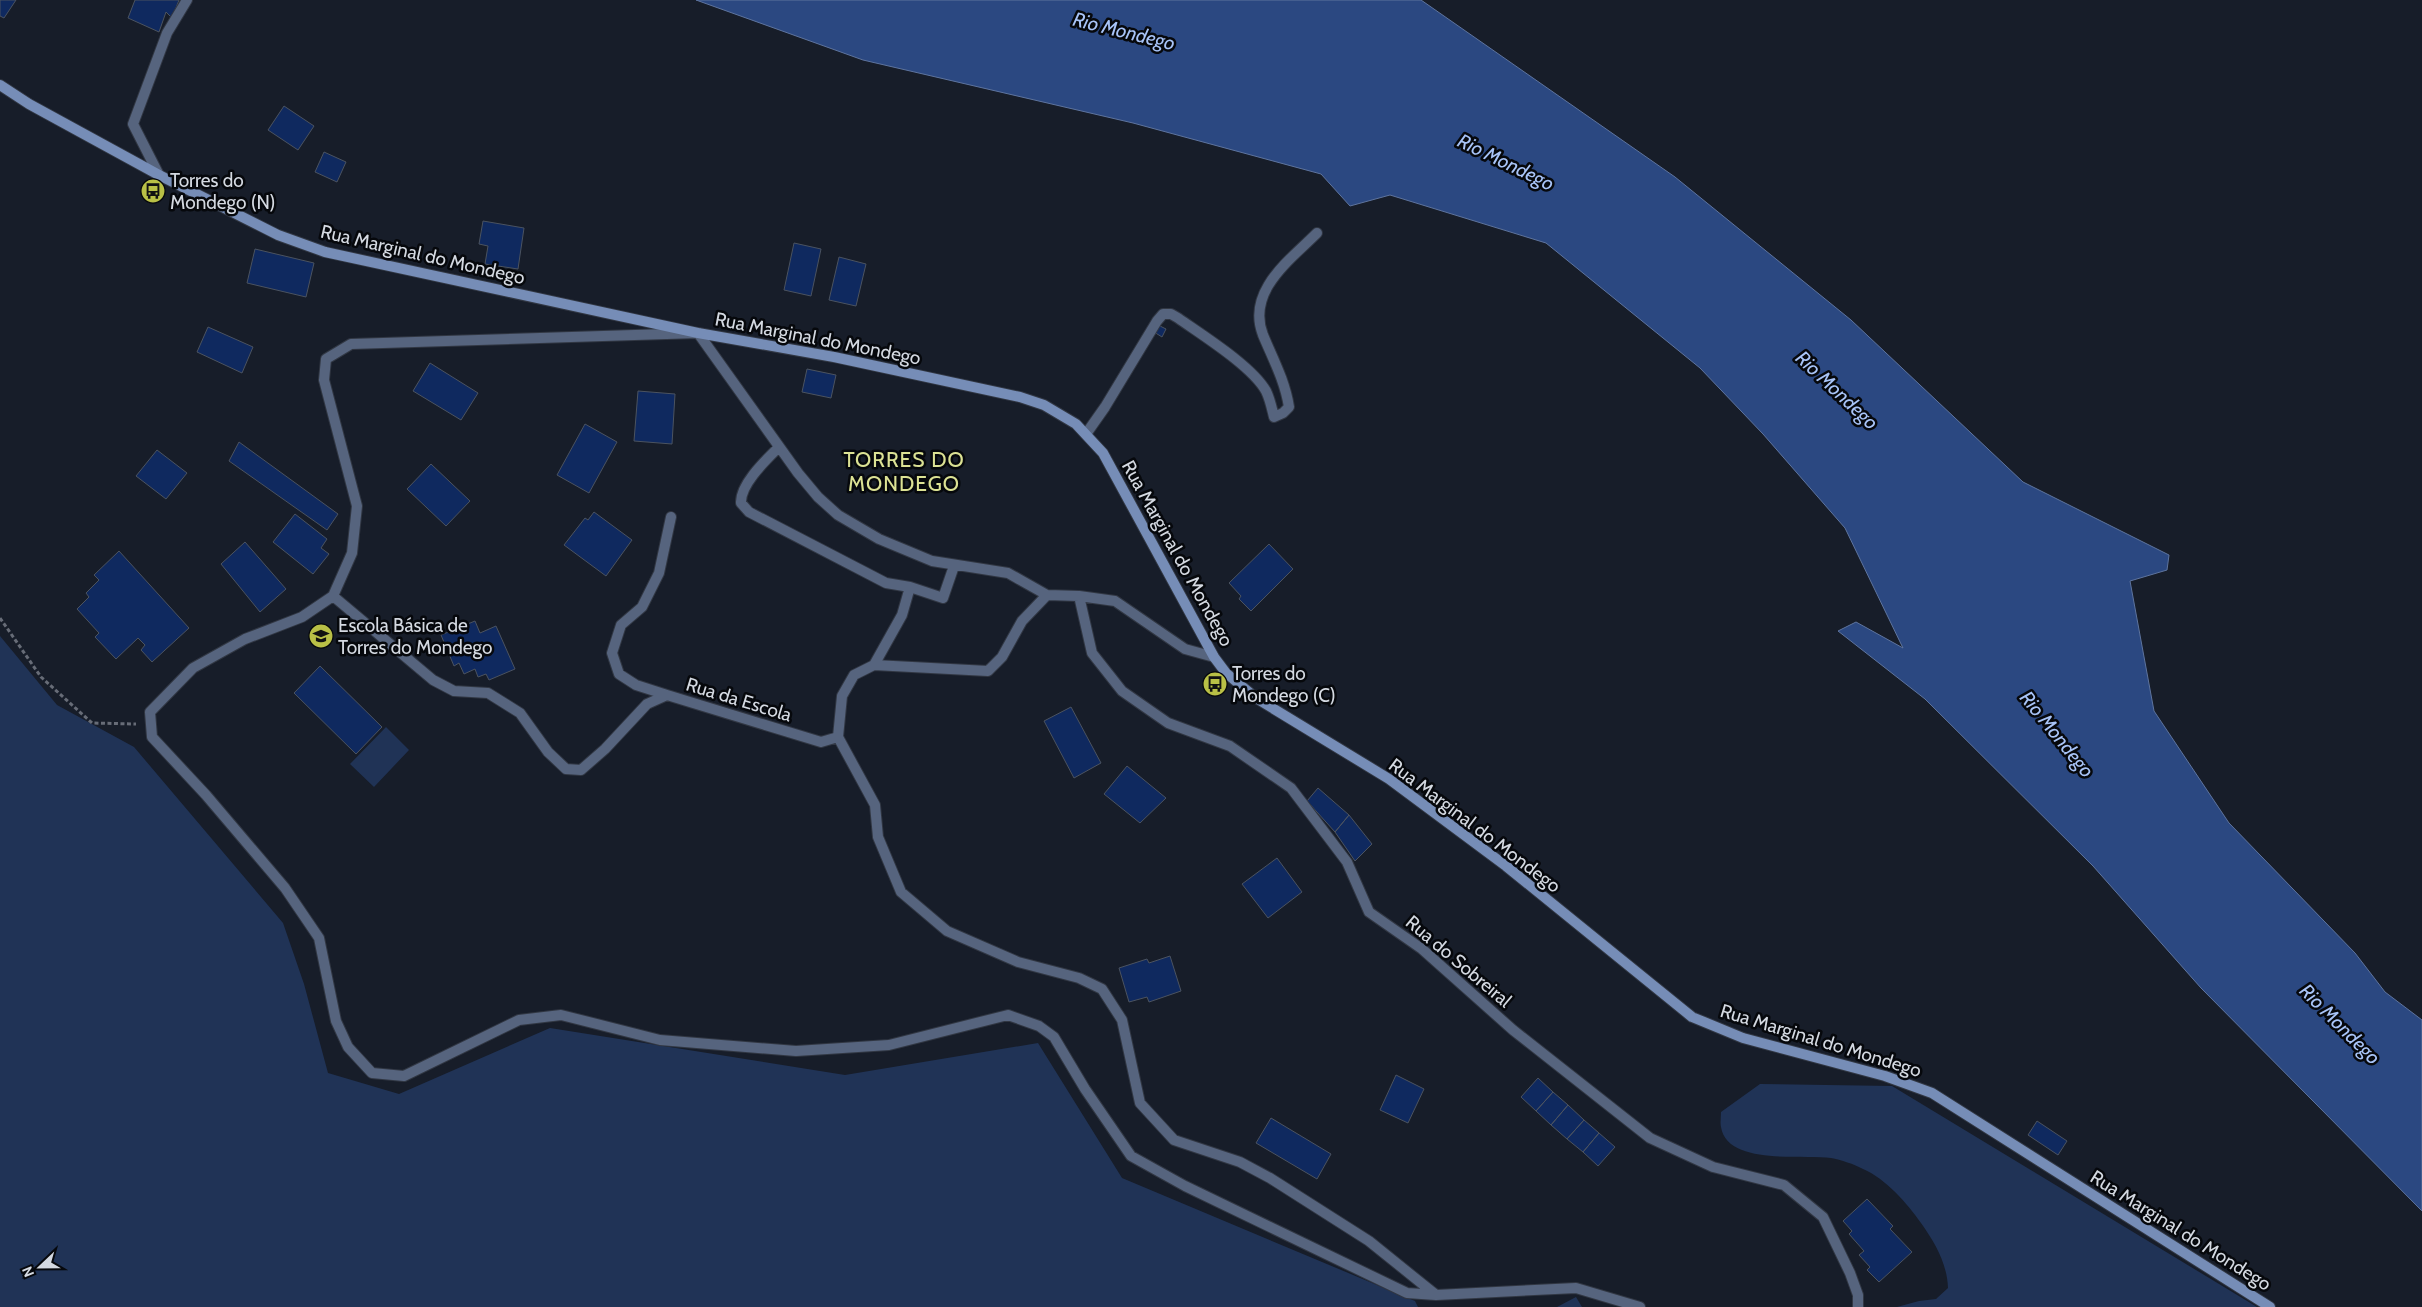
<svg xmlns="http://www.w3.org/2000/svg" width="2422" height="1307" viewBox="0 0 2422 1307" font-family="Cabin,sans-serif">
	<rect width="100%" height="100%" fill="#171d29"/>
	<path fill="#203356" d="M 0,636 L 57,705 L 134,747 L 283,923 L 304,984 L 328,1073 L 399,1094 L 550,1028 L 845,1075 L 1038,1043 L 1122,1178 L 1415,1301 L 1418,1307 L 0,1307 Z
		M 386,727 L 409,750 L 374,787 L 350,764 Z
		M 1760,1084 L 1892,1086 L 2257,1307 L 1897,1307 L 1919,1301 L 1936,1299 L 1948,1288 C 1947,1263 1935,1243 1921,1223 C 1907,1203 1886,1179 1863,1169 C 1854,1164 1841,1160 1831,1158 C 1804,1154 1727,1166 1721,1127 C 1720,1123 1721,1117 1721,1112 Z
		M 1576,1297 L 1582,1307 L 1557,1307 Z"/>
	<path fill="#2b4881" stroke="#5e749e" d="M 696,0 L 1421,0 L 1675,177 L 1851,320 L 2023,482 L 2169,555 L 2167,570 L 2130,581 L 2154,711 L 2229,823 L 2355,953 L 2385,992 L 2422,1020 L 2422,1211 L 2201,988 L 2093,866 L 1925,699 L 1838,631 L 1856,622 L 1903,648 L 1845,528 L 1763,434 L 1700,368 L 1546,243 L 1390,195 L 1350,206 L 1321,174 L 1133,123 L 863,60 Z"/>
	<path fill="#0f295f" stroke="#4b5360" d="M 0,0 L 16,0 L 4,18 L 0,16 Z
		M 135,0 L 179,0 L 172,18 L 166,12 L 159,32 L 128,18 Z
		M 284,106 L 314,126 L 298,150 L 268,130 Z
		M 324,152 L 346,162 L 337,182 L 315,172 Z
		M 483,221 L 524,228 L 518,269 L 485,264 L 488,246 L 479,244 Z
		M 794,243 L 821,249 L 811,296 L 784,290 Z
		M 255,249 L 314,263 L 306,297 L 247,283 Z
		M 839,257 L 866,264 L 856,306 L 829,300 Z
		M 1158,325 L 1166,329 L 1162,337 L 1154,332 Z
		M 208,327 L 253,347 L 242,373 L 197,352 Z
		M 430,363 L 478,393 L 461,420 L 413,391 Z
		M 807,369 L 836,375 L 831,398 L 802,392 Z
		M 638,391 L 675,394 L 672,444 L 634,441 Z
		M 585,424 L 617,442 L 589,493 L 557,475 Z
		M 239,442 L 338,514 L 327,530 L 229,461 Z
		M 157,450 L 187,473 L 166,499 L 136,476 Z
		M 431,464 L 470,501 L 446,526 L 407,489 Z
		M 594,512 L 632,540 L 606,576 L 564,545 L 585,518 L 588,520 Z
		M 295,514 L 327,539 L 321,548 L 329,554 L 313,574 L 273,542 Z
		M 245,542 L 286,589 L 260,612 L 221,564 Z
		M 1269,544 L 1293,569 L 1251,611 L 1239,599 L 1241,596 L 1229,583 Z
		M 119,551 L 189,628 L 152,662 L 141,650 L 145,645 L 138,638 L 116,659 L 95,637 L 99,633 L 77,609 L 89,597 L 86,593 L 99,580 L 94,575 Z
		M 475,621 L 480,633 L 496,626 L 515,669 L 489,680 L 486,674 L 478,677 L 475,669 L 464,674 L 459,663 L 454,666 L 441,635 Z
		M 320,666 L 382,727 L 356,754 L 294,693 Z
		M 1071,707 L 1101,763 L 1074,778 L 1044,721 Z
		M 1127,766 L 1166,798 L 1140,823 L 1104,794 Z
		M 1318,788 L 1349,815 L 1335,832 L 1307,801 Z
		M 1349,815 L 1372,844 L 1355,861 L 1335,832 Z
		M 1277,858 L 1302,892 L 1268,918 L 1242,884 Z
		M 1170,956 L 1181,991 L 1149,1002 L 1147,997 L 1129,1002 L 1119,968 L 1147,959 L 1149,963 Z
		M 1396,1075 L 1424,1089 L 1408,1123 L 1380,1110 Z
		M 1538,1078 L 1553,1092 L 1536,1111 L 1521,1097 Z
		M 1553,1092 L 1568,1105 L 1551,1125 L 1536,1111 Z
		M 1568,1105 L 1584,1120 L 1567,1139 L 1551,1125 Z
		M 1271,1118 L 1331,1154 L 1317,1179 L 1256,1143 Z
		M 1584,1120 L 1599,1133 L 1583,1152 L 1567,1139 Z
		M 2037,1121 L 2067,1141 L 2058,1155 L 2028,1135 Z
		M 1599,1133 L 1615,1147 L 1598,1166 L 1583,1152 Z
		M 1867,1199 L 1893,1226 L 1890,1229 L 1912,1252 L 1879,1282 L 1867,1270 L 1870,1267 L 1859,1255 L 1864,1251 L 1849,1234 L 1852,1231 L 1843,1221 Z"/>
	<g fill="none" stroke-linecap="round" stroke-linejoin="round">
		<defs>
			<path id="lane" d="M 1086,434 L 1105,407 L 1157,321 L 1163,314 L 1171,314 L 1178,318 C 1202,335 1252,366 1266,391 C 1270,399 1272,409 1274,417 L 1283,413 L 1289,407 C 1285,381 1273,359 1263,335 C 1246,291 1290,260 1317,233"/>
			<path id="street" d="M 159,175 L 133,124 L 167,33 L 187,0
				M 779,447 C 767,459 740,484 741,503 L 749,512 L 886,583 L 910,587 L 943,598 L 954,566
				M 910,587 L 902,615 L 874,665 L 854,675 L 842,696 L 838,737 L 875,805 L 878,837 L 901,892 L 947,931 L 1018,962 L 1079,978 L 1102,989 L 1122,1020 L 1140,1103 L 1174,1140 L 1240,1162 L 1270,1178 L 1369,1241 L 1436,1295
				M 1047,595 L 1008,573 L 932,561 L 879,539 L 838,515 L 818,497 L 798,473 L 698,333 L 351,344 L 326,359 L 324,380 L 357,506 L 352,553 L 333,596 L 302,617 L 245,639 L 193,668 L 150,712 L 152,737 L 206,795 L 285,888 L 319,938 L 336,1021 L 348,1047 L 372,1073 L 404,1076 L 519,1020 L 561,1015 L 660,1040 L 796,1051 L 889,1045 L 1008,1015 L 1039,1026 L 1054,1037 L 1085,1089 L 1131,1156 L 1185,1186 L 1407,1293 L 1436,1295 L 1576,1288 L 1640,1307
				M 333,596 L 433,680 L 454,691 L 488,693 L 520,713 L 548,752 L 566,769 L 581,770 L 605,749 L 647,704 L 667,695 L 821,742 L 838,737
				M 1079,596 L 1092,653 L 1122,691 L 1168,723 L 1230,746 L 1291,788 L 1347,862 L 1369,912 L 1422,949 L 1513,1030 L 1650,1138 L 1713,1167 L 1784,1185 L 1823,1217 L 1850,1273 L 1858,1295 L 1858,1307
				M 874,665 L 988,671 L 1002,657 L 1022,621 L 1047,595 L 1079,596 L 1115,601 L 1185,649 L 1214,657
				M 667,695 L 636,685 L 619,674 L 612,653 L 621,625 L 642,607 L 659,573 L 671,517"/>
			<path id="secondary" d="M 0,85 L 29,104 L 159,175 L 278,235 L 325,252 L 698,333 L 834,357 L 1020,397 L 1044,405 L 1076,424 L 1103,453 L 1214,657 L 1226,673 L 1256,698 L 1389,779 L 1506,866 L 1692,1017 L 1743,1038 L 1885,1076 L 1932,1093 L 2270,1307"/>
		</defs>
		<use href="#lane" stroke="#313743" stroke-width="12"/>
		<use href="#street" stroke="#313743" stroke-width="12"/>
		<use href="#secondary" stroke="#313743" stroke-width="12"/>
		<path stroke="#676c77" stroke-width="3" stroke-dasharray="4 2.5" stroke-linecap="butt" d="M 0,618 L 41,677 L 92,723 L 136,724"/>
		<use href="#lane" stroke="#56647e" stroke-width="10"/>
		<use href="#street" stroke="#56647e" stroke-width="10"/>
		<use href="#secondary" stroke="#768db7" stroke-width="10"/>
	</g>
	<defs>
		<symbol id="bus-disc" viewBox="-11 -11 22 22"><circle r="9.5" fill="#b9c046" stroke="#06080c"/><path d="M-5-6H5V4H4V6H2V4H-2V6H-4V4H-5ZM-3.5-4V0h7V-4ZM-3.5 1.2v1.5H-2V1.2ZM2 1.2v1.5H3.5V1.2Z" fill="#111"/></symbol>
		<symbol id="school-disc" viewBox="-11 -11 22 22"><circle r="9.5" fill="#b9c046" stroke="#06080c"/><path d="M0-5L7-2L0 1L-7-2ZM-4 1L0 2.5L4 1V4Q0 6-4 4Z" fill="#111"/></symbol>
	</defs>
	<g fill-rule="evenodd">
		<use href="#bus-disc" x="139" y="177" width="28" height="28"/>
		<use href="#school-disc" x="307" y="622" width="28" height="28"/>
		<use href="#bus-disc" x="1201" y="670" width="28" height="28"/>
	</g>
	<g text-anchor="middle" stroke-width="5" stroke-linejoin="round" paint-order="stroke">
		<g font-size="19" fill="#d4d9e1" stroke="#06080c" text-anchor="start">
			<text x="170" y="187">Torres do<tspan x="170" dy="22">Mondego (N)</tspan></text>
			<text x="338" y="632">Escola Básica de<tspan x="338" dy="22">Torres do Mondego</tspan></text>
			<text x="1232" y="680">Torres do<tspan x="1232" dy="22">Mondego (C)</tspan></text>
		</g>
		<g font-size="19" fill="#d4d9e1" stroke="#06080c">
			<text transform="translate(423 254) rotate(13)" y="7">Rua Marginal do Mondego</text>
			<text transform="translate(818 338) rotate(11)" y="7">Rua Marginal do Mondego</text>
			<text transform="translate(1178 553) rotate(61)" y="7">Rua Marginal do Mondego</text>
			<text transform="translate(739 699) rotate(17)" y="7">Rua da Escola</text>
			<text transform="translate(1475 825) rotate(37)" y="7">Rua Marginal do Mondego</text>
			<text transform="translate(1459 961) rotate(40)" y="7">Rua do Sobreiral</text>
			<text transform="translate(1821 1040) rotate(17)" y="7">Rua Marginal do Mondego</text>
			<text transform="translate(2181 1230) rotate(32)" y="7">Rua Marginal do Mondego</text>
		</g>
		<g font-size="20" font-style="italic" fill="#a8c4f8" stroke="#06080c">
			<text transform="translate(1124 31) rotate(14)" y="7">Rio Mondego</text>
			<text transform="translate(1506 162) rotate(26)" y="7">Rio Mondego</text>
			<text transform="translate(1837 390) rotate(43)" y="7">Rio Mondego</text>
			<text transform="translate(2057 734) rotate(51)" y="7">Rio Mondego</text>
			<text transform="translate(2340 1024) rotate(45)" y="7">Rio Mondego</text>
		</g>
		<g font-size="21" letter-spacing="1" fill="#dce294" stroke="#06080c">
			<text x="904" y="467">TORRES DO<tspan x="904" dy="24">MONDEGO</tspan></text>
		</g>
	</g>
	<g transform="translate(40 1267) rotate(248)" stroke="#06080c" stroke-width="4" paint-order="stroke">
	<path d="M0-4L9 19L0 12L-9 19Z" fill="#d4d9e1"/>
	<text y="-8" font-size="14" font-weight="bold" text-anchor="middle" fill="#d4d9e1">N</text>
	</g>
</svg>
